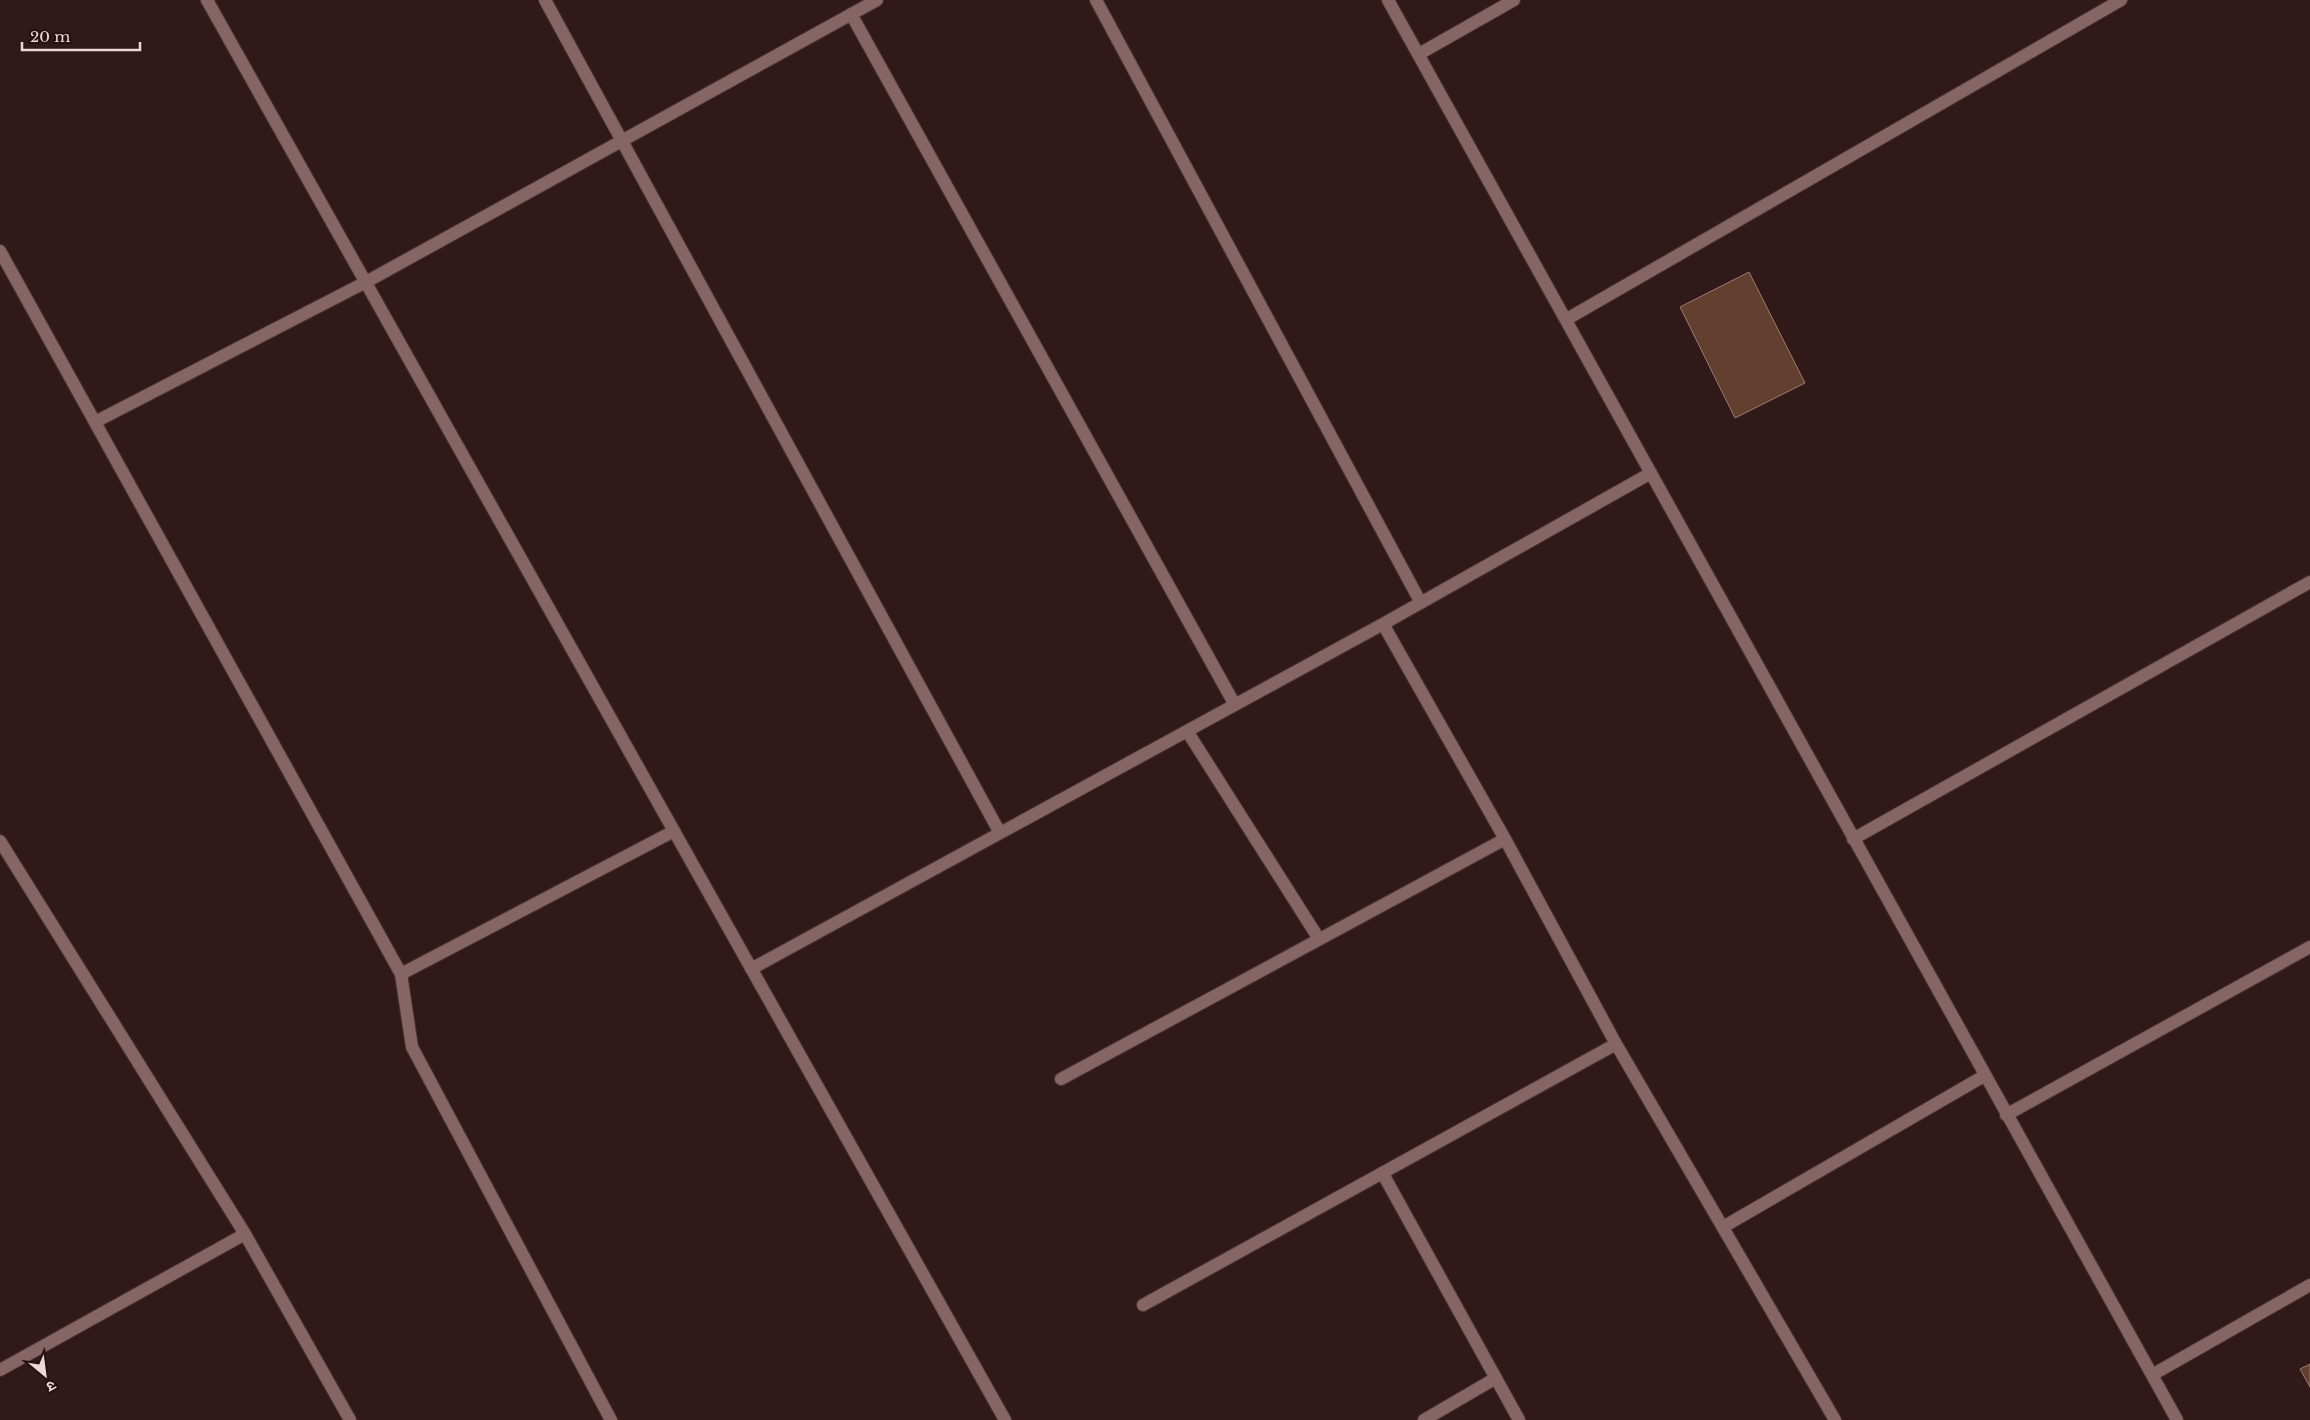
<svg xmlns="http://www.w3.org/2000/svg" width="2310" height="1420" viewBox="0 0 2310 1420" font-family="'Libre Baskerville','Noto Sans Devanagari',serif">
	<rect width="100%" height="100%" fill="#321919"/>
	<path fill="#633f2f" stroke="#997d70" d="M 1749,272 L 1805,383 L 1735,418 L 1680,307 Z
		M 2310,1364 L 2310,1387 L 2300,1369 Z"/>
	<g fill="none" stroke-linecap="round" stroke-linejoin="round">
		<defs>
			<path id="minor" d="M 207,0 L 1005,1420
				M 545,0 L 1000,833
				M 1096,0 L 1421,603
				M 1388,0 L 2177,1420
				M 851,14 L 1235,705
				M 1419,54 L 1514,0
				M 0,251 L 401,974 L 674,831
				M 1567,319 L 2121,0
				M 95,422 L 366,282 L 877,0
				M 1383,624 L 1505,839 L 1616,1044 L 1835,1420
				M 1187,731 L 1319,939
				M 1853,839 L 2310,582
				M 0,841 L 245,1234 L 350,1420
				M 751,969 L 1383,624 L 1651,473
				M 401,974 L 412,1047 L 611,1420
				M 1061,1079 L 1505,839
				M 2006,1115 L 2310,947
				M 1383,1174 L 1519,1420
				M 1723,1227 L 1984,1076
				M 1143,1305 L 1616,1044
				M 0,1370 L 245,1234
				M 2152,1375 L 2310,1285
				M 1424,1420 L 1496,1378"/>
		</defs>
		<use href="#minor" stroke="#4b3738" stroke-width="14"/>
		<use href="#minor" stroke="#866665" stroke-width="12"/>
	</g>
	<g transform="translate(45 1375) rotate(151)" stroke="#281010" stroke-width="4" paint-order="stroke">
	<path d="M0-4L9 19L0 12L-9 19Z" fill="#ebd9d8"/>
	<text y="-8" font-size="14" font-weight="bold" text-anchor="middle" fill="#ebd9d8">उ</text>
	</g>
	<path d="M22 42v8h118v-8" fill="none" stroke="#ebd9d8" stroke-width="2.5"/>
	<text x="30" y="42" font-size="15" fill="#ebd9d8" stroke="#281010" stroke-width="4" paint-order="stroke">20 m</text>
</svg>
